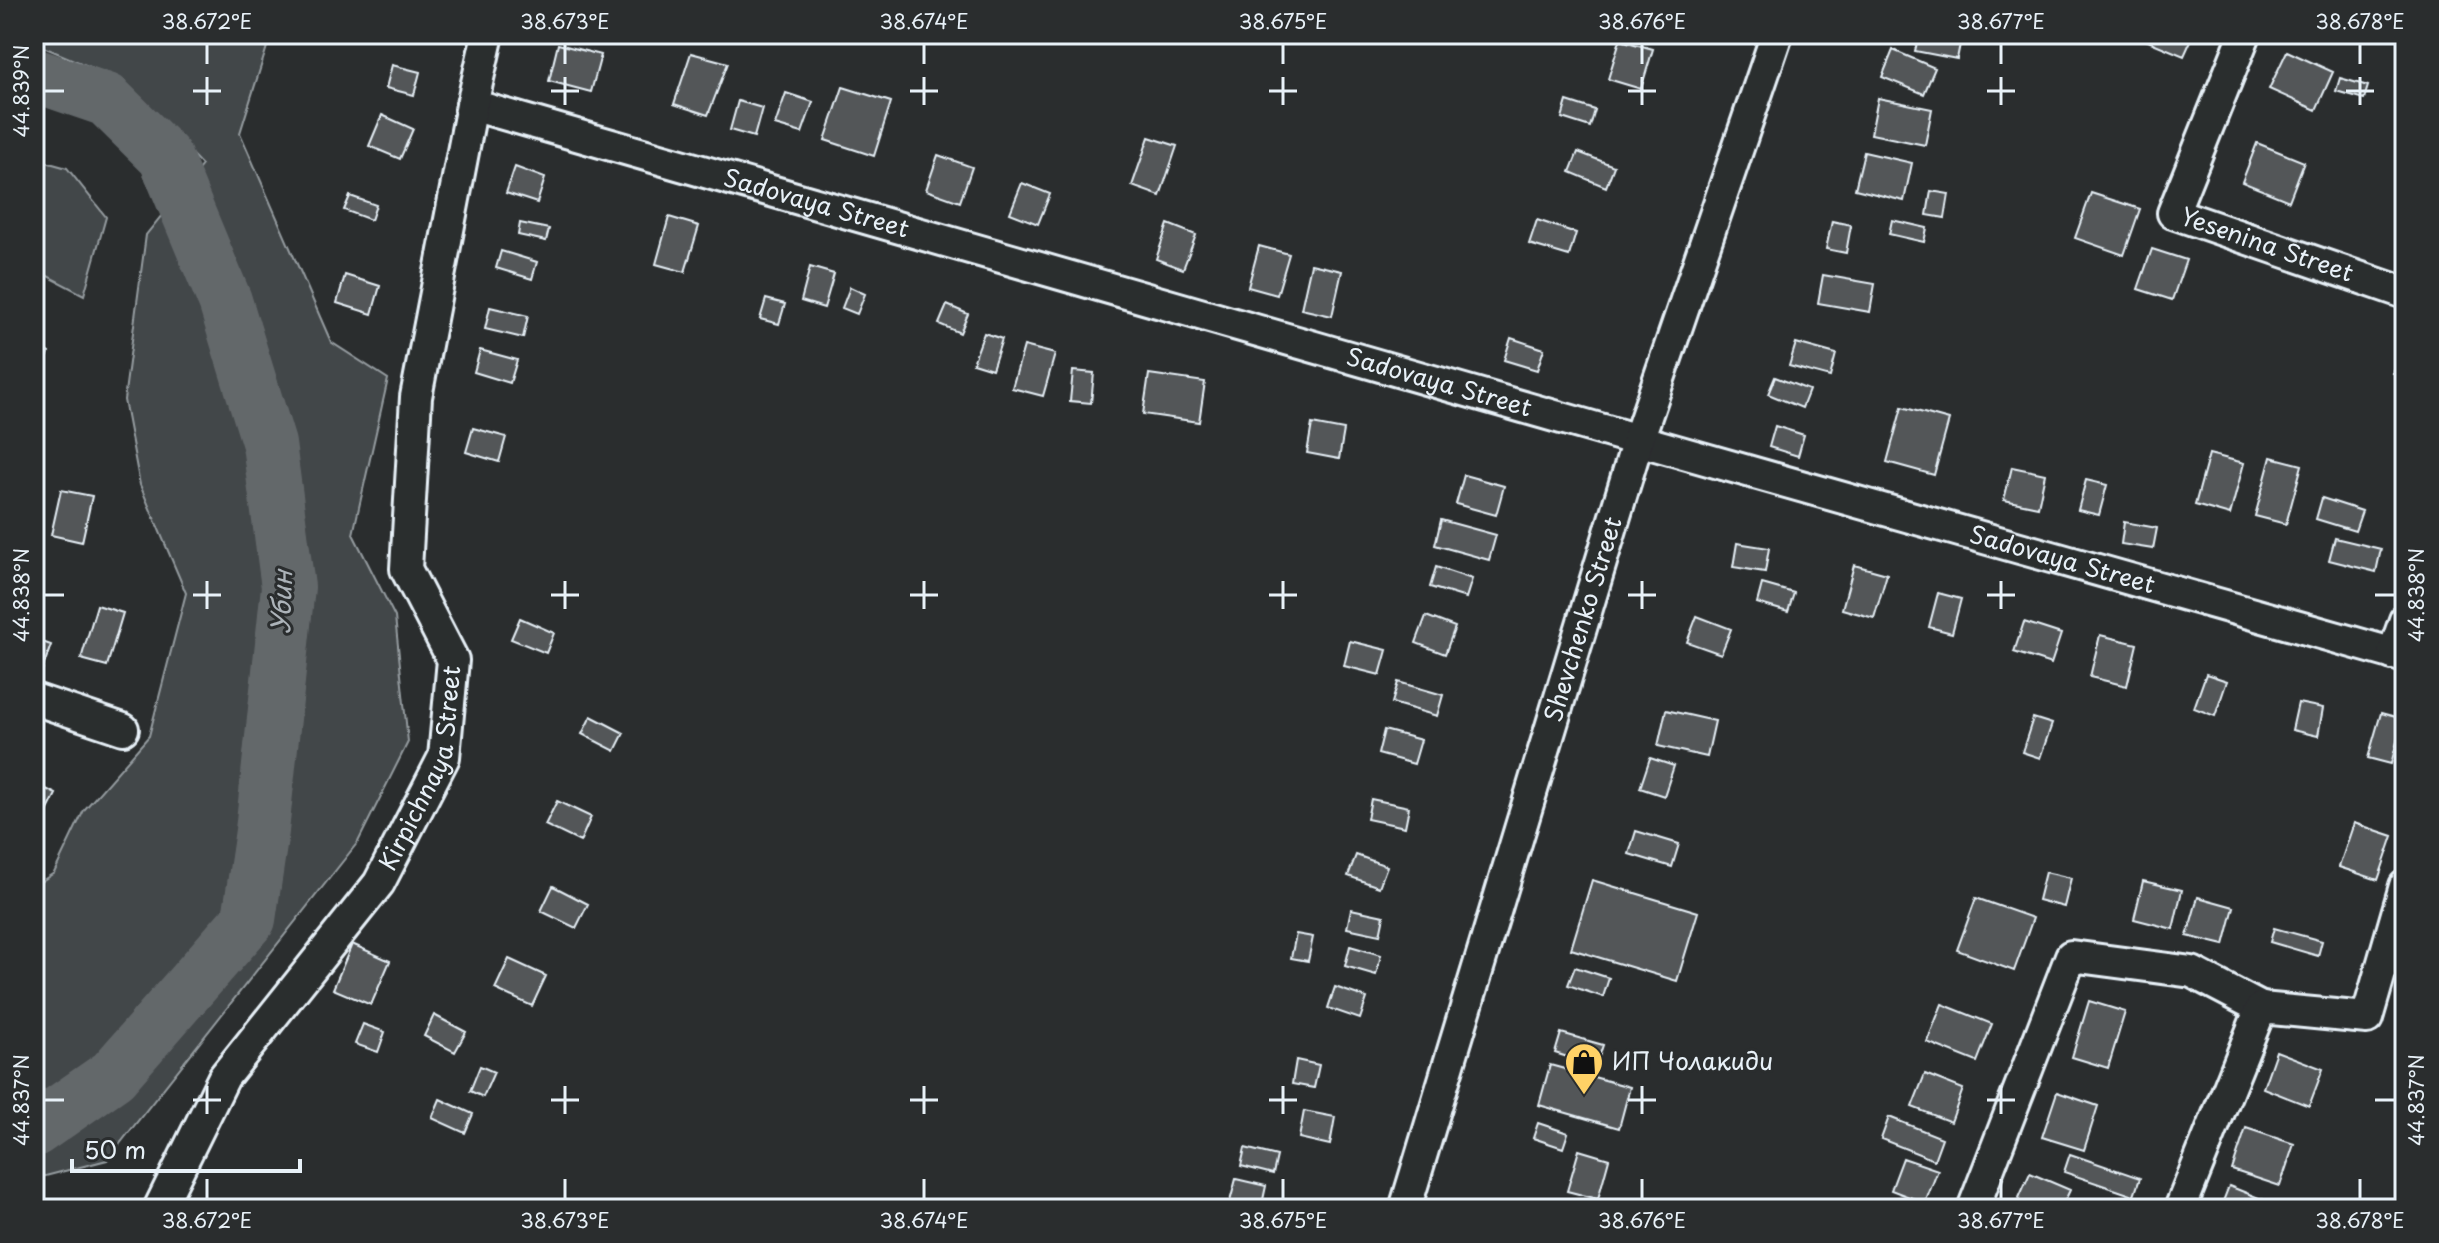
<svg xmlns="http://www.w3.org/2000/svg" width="2439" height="1243" viewBox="0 0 2439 1243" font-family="'Playpen Sans',sans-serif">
	<rect width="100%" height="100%" fill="#2a2d2e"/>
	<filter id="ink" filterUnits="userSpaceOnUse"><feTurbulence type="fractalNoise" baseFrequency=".0125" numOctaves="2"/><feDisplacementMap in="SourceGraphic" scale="16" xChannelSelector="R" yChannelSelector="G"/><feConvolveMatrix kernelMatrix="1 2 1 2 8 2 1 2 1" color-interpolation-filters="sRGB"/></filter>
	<g filter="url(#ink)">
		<path fill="#424648" stroke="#959ca0" stroke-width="2" d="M 34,34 L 271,34 L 240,133 L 331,342 L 388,379 L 353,534 L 395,617 L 408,742 L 358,842 L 107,1160 L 34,1179 L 34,886 L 54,873 L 84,810 L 149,736 L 186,593 L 140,485 L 124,400 L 146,235 L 202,165 L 119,79 L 34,43 Z
			M 42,161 L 67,168 L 106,217 L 84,295 L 34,269 L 34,177 Z"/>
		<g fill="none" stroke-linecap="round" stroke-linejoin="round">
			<path stroke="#63686b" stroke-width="54" d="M 34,75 L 107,100 L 165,157 L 225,301 L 269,444 L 288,587 L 262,831 L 249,919 L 113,1075 L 34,1130"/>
		</g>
		<path fill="#535759" stroke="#e8f1f8" stroke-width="2" d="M 1919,34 L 1962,34 L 1957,59 L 1915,51 Z
			M 2145,34 L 2194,34 L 2184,56 L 2143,39 Z
			M 1620,40 L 1653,49 L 1641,89 L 1608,79 Z
			M 558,44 L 601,55 L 591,92 L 549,81 Z
			M 1893,50 L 1935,68 L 1924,94 L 1882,77 Z
			M 2287,51 L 2333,72 L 2316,110 L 2269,89 Z
			M 691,53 L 728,63 L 708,115 L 674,104 Z
			M 392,65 L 420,72 L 414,95 L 386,88 Z
			M 2340,78 L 2368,86 L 2364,99 L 2336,91 Z
			M 843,87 L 891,102 L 874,156 L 825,140 Z
			M 786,93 L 813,102 L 802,133 L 775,125 Z
			M 1878,98 L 1932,109 L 1925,145 L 1871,134 Z
			M 738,101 L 762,108 L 754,137 L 730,130 Z
			M 1567,101 L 1595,110 L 1590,127 L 1562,118 Z
			M 382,115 L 413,129 L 400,159 L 369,146 Z
			M 1149,137 L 1177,146 L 1160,196 L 1132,186 Z
			M 2257,143 L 2304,162 L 2289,201 L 2242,182 Z
			M 1578,152 L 1614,166 L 1606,187 L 1570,172 Z
			M 1864,152 L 1912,163 L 1904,201 L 1855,189 Z
			M 938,155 L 972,167 L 960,202 L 926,190 Z
			M 515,167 L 545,178 L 537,203 L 506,193 Z
			M 1022,183 L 1050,194 L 1038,224 L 1010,213 Z
			M 1931,191 L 1949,194 L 1945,218 L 1927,215 Z
			M 2091,193 L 2140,209 L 2124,255 L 2075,238 Z
			M 350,196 L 376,205 L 371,220 L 344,210 Z
			M 669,217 L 699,226 L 685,272 L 656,264 Z
			M 1537,220 L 1576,233 L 1569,256 L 1529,244 Z
			M 1892,220 L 1927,228 L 1924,242 L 1889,234 Z
			M 1832,221 L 1851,225 L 1846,253 L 1826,249 Z
			M 520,223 L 549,229 L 546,241 L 518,235 Z
			M 1168,224 L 1196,235 L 1183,269 L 1156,259 Z
			M 1259,246 L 1289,254 L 1277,295 L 1248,287 Z
			M 2152,249 L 2186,260 L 2172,300 L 2138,289 Z
			M 501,251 L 537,262 L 532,279 L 496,268 Z
			M 1311,264 L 1342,271 L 1332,316 L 1301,309 Z
			M 810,267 L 834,274 L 824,308 L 801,301 Z
			M 345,275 L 380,286 L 372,314 L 337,303 Z
			M 1823,275 L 1875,284 L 1870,312 L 1818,303 Z
			M 850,287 L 865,294 L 857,314 L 842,308 Z
			M 766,299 L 785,304 L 779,324 L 760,319 Z
			M 947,305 L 968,314 L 960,333 L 939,324 Z
			M 490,307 L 528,316 L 523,338 L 485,329 Z
			M 2405,329 L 2405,376 L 2393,373 Z
			M 984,333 L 1002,339 L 992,369 L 973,363 Z
			M 1511,338 L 1544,349 L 1537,370 L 1504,360 Z
			M 1796,343 L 1836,354 L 1830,377 L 1789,366 Z
			M 34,345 L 49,353 L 34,383 Z
			M 1024,346 L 1055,354 L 1043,396 L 1012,388 Z
			M 480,350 L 517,360 L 510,383 L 474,372 Z
			M 1073,371 L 1094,373 L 1091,403 L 1070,401 Z
			M 1149,374 L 1205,382 L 1199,422 L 1143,414 Z
			M 1775,377 L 1809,390 L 1802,408 L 1768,394 Z
			M 1902,407 L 1949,420 L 1934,475 L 1887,462 Z
			M 1312,424 L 1344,430 L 1339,459 L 1307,453 Z
			M 1775,426 L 1804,435 L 1798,456 L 1769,447 Z
			M 473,428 L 506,437 L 499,462 L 466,452 Z
			M 2209,454 L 2244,463 L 2230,515 L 2195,505 Z
			M 2271,457 L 2302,465 L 2286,524 L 2255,516 Z
			M 2012,467 L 2045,474 L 2038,507 L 2004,500 Z
			M 1464,475 L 1504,486 L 1496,515 L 1456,504 Z
			M 2086,480 L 2107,485 L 2099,515 L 2078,510 Z
			M 61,490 L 92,496 L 82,542 L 51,535 Z
			M 2322,498 L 2362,511 L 2355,531 L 2316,519 Z
			M 1441,520 L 1496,535 L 1489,560 L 1435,545 Z
			M 2124,522 L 2157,528 L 2153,549 L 2121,544 Z
			M 2335,538 L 2381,549 L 2376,572 L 2329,560 Z
			M 1737,543 L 1769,548 L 1765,572 L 1733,567 Z
			M 1854,565 L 1887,574 L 1874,618 L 1842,609 Z
			M 1436,567 L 1472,579 L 1466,598 L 1430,587 Z
			M 1762,584 L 1794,593 L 1788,612 L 1757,603 Z
			M 1938,593 L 1961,599 L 1952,633 L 1929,627 Z
			M 97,605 L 123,613 L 107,666 L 81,659 Z
			M 1426,616 L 1455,627 L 1445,654 L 1416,643 Z
			M 1697,616 L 1731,629 L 1721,654 L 1687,642 Z
			M 520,618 L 554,633 L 546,653 L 511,639 Z
			M 2024,622 L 2061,634 L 2051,664 L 2014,652 Z
			M 2100,635 L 2137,644 L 2127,686 L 2090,677 Z
			M 34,639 L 51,645 L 37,684 L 34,682 Z
			M 1350,641 L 1387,650 L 1380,675 L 1344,666 Z
			M 2206,674 L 2227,681 L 2215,716 L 2194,708 Z
			M 1398,682 L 1443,695 L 1437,716 L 1392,703 Z
			M 2298,703 L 2323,708 L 2318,736 L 2292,730 Z
			M 1666,710 L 1715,721 L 1707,757 L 1658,746 Z
			M 2381,713 L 2403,719 L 2391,764 L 2368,758 Z
			M 591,716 L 624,733 L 615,751 L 582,734 Z
			M 2033,718 L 2052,724 L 2040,758 L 2022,752 Z
			M 1384,730 L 1421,740 L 1414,764 L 1378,754 Z
			M 1650,758 L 1674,766 L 1664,796 L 1640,788 Z
			M 34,783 L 56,794 L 42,822 L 34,818 Z
			M 1371,799 L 1409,807 L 1405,827 L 1367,819 Z
			M 557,801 L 591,817 L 580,842 L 545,825 Z
			M 2354,823 L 2393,836 L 2378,880 L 2339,867 Z
			M 1636,831 L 1679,844 L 1672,867 L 1629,854 Z
			M 1356,855 L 1387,866 L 1379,887 L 1348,876 Z
			M 2045,872 L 2071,878 L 2064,907 L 2038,900 Z
			M 1592,880 L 1698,912 L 1677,981 L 1571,949 Z
			M 2143,881 L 2182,890 L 2173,929 L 2134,919 Z
			M 553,886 L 588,904 L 576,928 L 541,911 Z
			M 2198,897 L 2234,907 L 2224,945 L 2187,936 Z
			M 1976,898 L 2033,918 L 2014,971 L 1957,950 Z
			M 1351,909 L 1384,916 L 1380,935 L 1347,928 Z
			M 2274,928 L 2322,941 L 2318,956 L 2270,942 Z
			M 1296,934 L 1313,937 L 1308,961 L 1291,958 Z
			M 352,944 L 390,961 L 371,1005 L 333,989 Z
			M 1350,946 L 1381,955 L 1376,975 L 1345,966 Z
			M 509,959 L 546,976 L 532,1006 L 495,989 Z
			M 1575,967 L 1609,978 L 1603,997 L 1568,985 Z
			M 1335,987 L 1367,998 L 1360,1019 L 1328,1008 Z
			M 2089,1001 L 2125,1012 L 2108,1068 L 2072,1057 Z
			M 1942,1004 L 1992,1024 L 1977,1062 L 1927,1042 Z
			M 434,1015 L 466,1032 L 455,1052 L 424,1036 Z
			M 363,1024 L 385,1032 L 378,1052 L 355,1044 Z
			M 1561,1033 L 1603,1045 L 1596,1066 L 1555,1053 Z
			M 2276,1051 L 2323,1069 L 2309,1106 L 2263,1088 Z
			M 1296,1060 L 1319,1065 L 1314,1088 L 1292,1084 Z
			M 1550,1065 L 1630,1087 L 1619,1128 L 1539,1105 Z
			M 480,1066 L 494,1072 L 483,1097 L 470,1091 Z
			M 1925,1074 L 1963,1089 L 1951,1122 L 1912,1107 Z
			M 2057,1092 L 2098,1106 L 2084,1150 L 2042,1137 Z
			M 440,1099 L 473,1114 L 465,1133 L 432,1118 Z
			M 1304,1111 L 1335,1117 L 1330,1145 L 1299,1138 Z
			M 1889,1117 L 1942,1138 L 1934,1160 L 1881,1139 Z
			M 1538,1123 L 1568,1133 L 1563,1148 L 1533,1138 Z
			M 2246,1128 L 2294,1144 L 2280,1186 L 2232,1170 Z
			M 1245,1148 L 1277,1156 L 1273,1174 L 1241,1166 Z
			M 1579,1150 L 1609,1159 L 1598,1199 L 1567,1191 Z
			M 2070,1154 L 2140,1178 L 2134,1196 L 2064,1172 Z
			M 1903,1158 L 1938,1170 L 1925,1203 L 1891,1190 Z
			M 2030,1173 L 2070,1190 L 2061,1209 L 2014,1209 Z
			M 1236,1179 L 1266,1186 L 1261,1209 L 1228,1209 Z
			M 2229,1186 L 2269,1202 L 2266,1209 L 2220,1209 Z"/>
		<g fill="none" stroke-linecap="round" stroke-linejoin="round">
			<defs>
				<g id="minor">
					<path id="s1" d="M 2245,34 L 2173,213 L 2405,293"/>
					<path id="s2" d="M 472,105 L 1638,440 L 2405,657"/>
					<path d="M 2393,654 L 2405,620"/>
					<path d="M 34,699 L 123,729"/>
					<path id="s3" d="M 159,1209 L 224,1077 L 379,883 L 444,757 L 453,660 L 406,569 L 416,397 L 472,105 L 488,34"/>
					<path id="s4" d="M 1405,1209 L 1638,440 L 1777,34"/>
					<path d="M 1973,1209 L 2071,956 L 2192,972 L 2261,1008"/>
					<path d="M 2180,1209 L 2261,1008 L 2367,1018 L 2405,886"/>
				</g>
			</defs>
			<use href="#minor" stroke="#e8f1f8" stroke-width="36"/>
			<use href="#minor" stroke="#2a2d2e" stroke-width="30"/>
		</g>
	</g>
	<path fill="none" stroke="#e8f1f8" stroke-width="3" d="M 207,44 L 207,64M 565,44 L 565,64M 924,44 L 924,64M 1283,44 L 1283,64M 1642,44 L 1642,64M 2001,44 L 2001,64M 2360,44 L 2360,64M 207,77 L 207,105M 565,77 L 565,105M 924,77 L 924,105M 1283,77 L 1283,105M 1642,77 L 1642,105M 2001,77 L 2001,105M 2360,77 L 2360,105M 44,91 L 64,91M 193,91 L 221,91M 551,91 L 579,91M 910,91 L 938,91M 1269,91 L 1297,91M 1628,91 L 1656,91M 1987,91 L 2015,91M 2346,91 L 2374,91M 207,581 L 207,609M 565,581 L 565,609M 924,581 L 924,609M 1283,581 L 1283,609M 1642,581 L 1642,609M 2001,581 L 2001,609M 44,595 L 64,595M 193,595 L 221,595M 551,595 L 579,595M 910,595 L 938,595M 1269,595 L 1297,595M 1628,595 L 1656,595M 1987,595 L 2015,595M 2375,595 L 2395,595M 207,1086 L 207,1114M 565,1086 L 565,1114M 924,1086 L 924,1114M 1283,1086 L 1283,1114M 1642,1086 L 1642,1114M 2001,1086 L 2001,1114M 44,1100 L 64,1100M 193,1100 L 221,1100M 551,1100 L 579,1100M 910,1100 L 938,1100M 1269,1100 L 1297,1100M 1628,1100 L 1656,1100M 1987,1100 L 2015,1100M 2375,1100 L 2395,1100M 207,1179 L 207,1199M 565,1179 L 565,1199M 924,1179 L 924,1199M 1283,1179 L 1283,1199M 1642,1179 L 1642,1199M 2001,1179 L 2001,1199M 2360,1179 L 2360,1199"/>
	<defs>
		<symbol id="shop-pin" viewBox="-11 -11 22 30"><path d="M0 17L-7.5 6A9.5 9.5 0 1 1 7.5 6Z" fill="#ffd166" stroke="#2a2d2e"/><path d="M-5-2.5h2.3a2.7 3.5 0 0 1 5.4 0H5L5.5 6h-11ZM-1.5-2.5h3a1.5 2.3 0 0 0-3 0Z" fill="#111"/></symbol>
	</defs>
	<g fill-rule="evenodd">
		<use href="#shop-pin" x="1562" y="1040" width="44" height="60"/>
	</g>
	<g text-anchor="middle" stroke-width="6" stroke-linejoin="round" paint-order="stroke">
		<g font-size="24" fill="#e8f1f8" stroke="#2a2d2e">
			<text dy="8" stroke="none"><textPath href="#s2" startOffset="358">Sadovaya Street</textPath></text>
			<text dy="8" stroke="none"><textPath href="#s1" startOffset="292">Yesenina Street</textPath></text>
			<text dy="8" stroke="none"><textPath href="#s2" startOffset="1006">Sadovaya Street</textPath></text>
			<text dy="8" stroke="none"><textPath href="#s2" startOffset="1654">Sadovaya Street</textPath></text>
			<text dy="8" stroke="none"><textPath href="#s4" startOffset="616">Shevchenko Street</textPath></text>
			<text dy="8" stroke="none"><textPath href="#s3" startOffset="520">Kirpichnaya Street</textPath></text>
		</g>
		<g font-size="24" fill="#e8f1f8" stroke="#2a2d2e" text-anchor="start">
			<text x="1612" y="1070">ИП Чолакиди</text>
		</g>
		<g font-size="26" font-style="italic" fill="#acb3b9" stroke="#2a2d2e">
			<text transform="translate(282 602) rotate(-88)" y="9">Убин</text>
		</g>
	</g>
	<rect width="2439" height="1243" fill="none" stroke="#2a2d2e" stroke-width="88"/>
	<path d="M72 1159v12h228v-12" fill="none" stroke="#e8f1f8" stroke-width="4"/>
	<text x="84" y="1159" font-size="24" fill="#e8f1f8" stroke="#2a2d2e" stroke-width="6" paint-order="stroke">50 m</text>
	<rect x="44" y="44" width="2351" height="1155" fill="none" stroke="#e8f1f8" stroke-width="3"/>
	<g font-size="20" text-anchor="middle" fill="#e8f1f8">
		<text x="207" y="29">38.672°E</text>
		<text x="565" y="29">38.673°E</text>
		<text x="924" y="29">38.674°E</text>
		<text x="1283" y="29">38.675°E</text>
		<text x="1642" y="29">38.676°E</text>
		<text x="2001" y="29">38.677°E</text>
		<text x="2360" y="29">38.678°E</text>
		<text transform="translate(22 91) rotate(-90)" y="7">44.839°N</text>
		<text transform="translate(22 595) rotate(-90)" y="7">44.838°N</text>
		<text transform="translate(2417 595) rotate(-90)" y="7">44.838°N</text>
		<text transform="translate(22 1100) rotate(-90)" y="7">44.837°N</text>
		<text transform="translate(2417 1100) rotate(-90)" y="7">44.837°N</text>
		<text x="207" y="1228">38.672°E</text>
		<text x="565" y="1228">38.673°E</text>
		<text x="924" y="1228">38.674°E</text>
		<text x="1283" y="1228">38.675°E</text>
		<text x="1642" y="1228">38.676°E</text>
		<text x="2001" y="1228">38.677°E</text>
		<text x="2360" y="1228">38.678°E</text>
	</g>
</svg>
